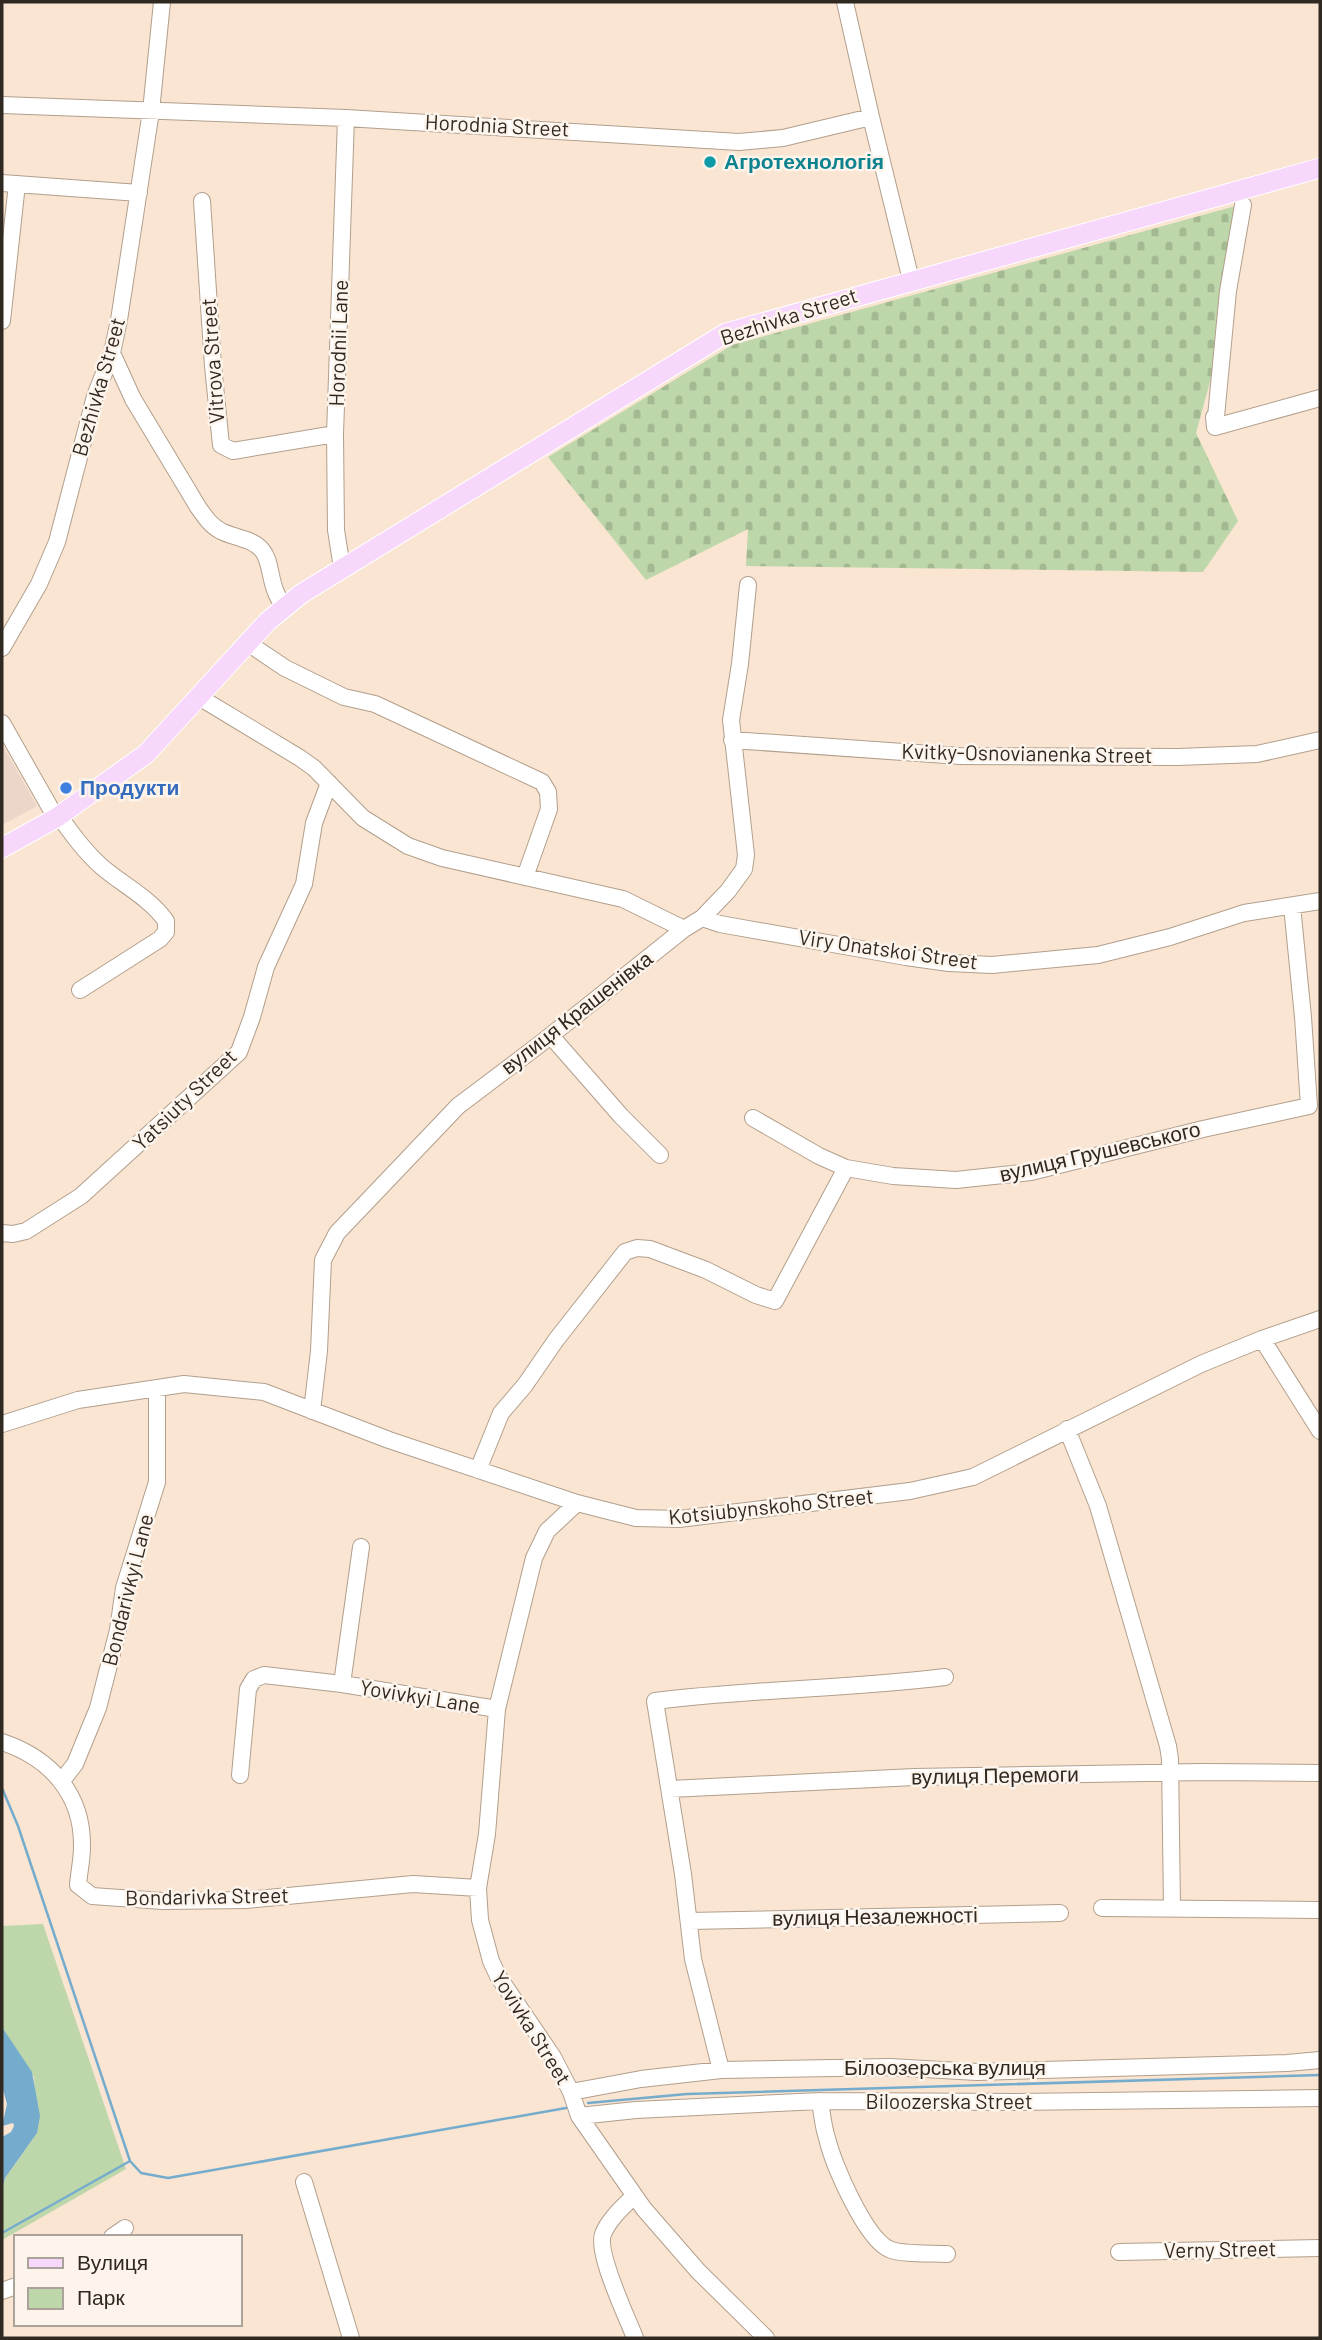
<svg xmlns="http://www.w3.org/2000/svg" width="1322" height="2340" viewBox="0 0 1322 2340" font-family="Barlow,sans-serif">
	<defs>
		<pattern id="cemetery-stones" width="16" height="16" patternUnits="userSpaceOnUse" patternTransform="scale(1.75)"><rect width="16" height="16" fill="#bdd7aa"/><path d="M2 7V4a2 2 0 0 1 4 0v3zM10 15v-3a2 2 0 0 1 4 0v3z" fill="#a3b992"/></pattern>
	</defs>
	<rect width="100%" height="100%" fill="#f9e5d1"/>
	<path fill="#ebd6c9" d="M 2,744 L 37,806 L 2,825 Z"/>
	<path fill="url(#cemetery-stones)" d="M 1239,205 L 1211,378 L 1196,433 L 1238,521 L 1203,572 L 746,566 L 748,529 L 646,580 L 548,457 L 732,345 Z"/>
	<path fill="#bdd7aa" d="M 43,1924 L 126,2169 L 2,2240 L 2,2191 L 5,2178 L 37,2133 L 34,2077 L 2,2027 L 2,1926 Z"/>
	<path fill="#75accd" d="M 2,2027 L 32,2072 L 40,2116 L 37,2133 L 5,2178 L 2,2191 L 2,2137 L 11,2132 L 14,2126 L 13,2123 L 2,2126 L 7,2104 L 2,2086 Z"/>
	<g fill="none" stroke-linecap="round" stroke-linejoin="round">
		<path stroke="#75accd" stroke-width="2.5" d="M 2,1788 L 18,1826 L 130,2161 L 141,2173 L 168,2178 L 566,2108
			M 588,2103 L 687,2094 L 1320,2075
			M 2,2233 L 130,2161"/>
		<defs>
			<path id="minor" d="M 2,105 L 346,118 L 739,142 L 783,138 L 871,117 L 845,2
				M 871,117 L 911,280
				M 2,183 L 139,193
				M 202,201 L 213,366 L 221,445 L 233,451 L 335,434
				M 2,321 L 17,184
				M 112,353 L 133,399 L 198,507 C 205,517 211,526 221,531 C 234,538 252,538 262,550 C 273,563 268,587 284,606
				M 1214,417 L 1215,427 L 1228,291 L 1243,205
				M 1215,427 L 1320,398
				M 342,568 L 336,530 L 335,434 L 346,118
				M 248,643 L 285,668 L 344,697 L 375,704 L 542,782 L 548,792 L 549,809 L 525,877
				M 2,648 L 39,584 L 57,542 L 95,396 L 112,353 L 119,320 L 151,111 L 162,2
				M 199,697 L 300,758 L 314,768 L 363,818 L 408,846 L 442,858 L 623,899 L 684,929
				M 2,723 L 56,818
				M 732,740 L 960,756 L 1178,757 L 1257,754 L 1320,740
				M 59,816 C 72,834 85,852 102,867 C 123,885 150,898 166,921 L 166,932 L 160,939 L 80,990
				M 702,918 L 720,924 L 906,957 L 949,963 L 992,965 L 1098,955 L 1170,937 L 1244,913 L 1320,901
				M 551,1036 L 621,1116 L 660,1155
				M 753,1118 L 819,1156 L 846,1168
				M 2,1233 L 13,1234 L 26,1231 L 81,1196 L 239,1052 L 252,1017 L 266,967 L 304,884 L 314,823 L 329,783
				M 1262,1339 L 1320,1431
				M 312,1411 L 319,1351 L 323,1260 L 337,1233 L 458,1106 L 540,1044 L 684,929 L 702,918 L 728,891 L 744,869 L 746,855 L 731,720 L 740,664 L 748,585
				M 2,1424 L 78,1400 L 184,1384 L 264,1392 L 389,1440 L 577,1503 L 636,1518 L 679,1519 L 910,1491 L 973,1477 L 1201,1364 L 1262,1339 L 1320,1319
				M 1067,1429 L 1098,1506 L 1168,1746 L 1170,1759 L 1172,1907
				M 478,1470 L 501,1413 L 525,1385 L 556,1340 L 625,1252 L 637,1248 L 650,1249 L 706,1270 L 756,1295 L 775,1301 L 846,1168 L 893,1176 L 956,1180 L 1031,1172 L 1203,1129 L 1309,1106 L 1303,1017 L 1292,906
				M 577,1503 L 547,1531 L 534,1558 L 497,1709 L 487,1834 L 478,1888 L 480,1920 L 491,1961 L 498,1976 L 553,2057 L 571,2092 L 579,2116 L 644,2209 L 698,2271 L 766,2338
				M 342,1684 L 497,1709
				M 2,1742 C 50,1758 83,1794 82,1847 C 82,1860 79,1872 78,1885 L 92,1896 L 163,1901 L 246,1900 L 413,1884 L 478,1888
				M 240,1775 L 248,1689 L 254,1679 L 264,1675 L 342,1684 L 361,1547
				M 61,1782 L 75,1764 L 98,1708 L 118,1630 L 124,1588 L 157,1482 L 157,1389
				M 670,1789 L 914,1777 L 1202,1772 L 1320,1773
				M 1102,1908 L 1320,1910
				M 689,1921 L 1060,1913
				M 721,2070 L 693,1959 L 683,1874 L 655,1701 C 751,1689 848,1689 945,1677
				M 571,2092 L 641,2079 L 721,2070 L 890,2067 L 977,2072 L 1287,2063 L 1320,2060
				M 820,2101 C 822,2113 823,2126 827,2138 C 833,2164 865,2238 889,2249 C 901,2255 933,2253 947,2254
				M 579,2116 L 636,2110 L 820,2101 L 1014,2102 L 1320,2098
				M 304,2182 L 351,2338
				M 634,2196 C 623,2207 609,2219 603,2234 C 596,2253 627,2317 635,2338
				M 112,2237 L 125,2228
				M 1119,2252 L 1320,2248
				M 2,2291 L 16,2286"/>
			<path id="major" d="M 2,848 L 56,818 L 146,754 L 268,621 L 301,594 L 726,333 L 1320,168"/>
		</defs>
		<use href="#minor" stroke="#b29f8c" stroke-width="18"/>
		<use href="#major" stroke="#fff" stroke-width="21"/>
		<use href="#minor" stroke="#fff" stroke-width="16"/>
		<use href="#major" stroke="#f7d7fb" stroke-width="19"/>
	</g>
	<circle fill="#0f9aa8" stroke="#fdf4ec" stroke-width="2.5" cx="710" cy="162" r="7"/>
	<circle fill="#3f7fe0" stroke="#fdf4ec" stroke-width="2.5" cx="66" cy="788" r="7"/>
	<g text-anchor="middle" stroke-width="5" stroke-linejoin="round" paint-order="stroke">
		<g font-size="21" fill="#302921" stroke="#fdf4ec">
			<text transform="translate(497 126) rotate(3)" y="7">Horodnia Street</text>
			<text transform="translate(789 317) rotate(-18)" y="7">Bezhivka Street</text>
			<text transform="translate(339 343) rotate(-88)" y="7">Horodnii Lane</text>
			<text transform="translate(213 361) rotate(-94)" y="7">Vitrova Street</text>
			<text transform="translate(99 387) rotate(-74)" y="7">Bezhivka Street</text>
			<text transform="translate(1027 754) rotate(1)" y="7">Kvitky-Osnovianenka Street</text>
			<text transform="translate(888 950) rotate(8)" y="7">Viry Onatskoi Street</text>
			<text transform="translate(577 1013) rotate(-38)" y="7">вулиця Крашенівка</text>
			<text transform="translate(185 1100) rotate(-44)" y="7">Yatsiuty Street</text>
			<text transform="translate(1100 1152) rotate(-13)" y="7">вулиця Грушевського</text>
			<text transform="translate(771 1507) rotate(-6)" y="7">Kotsiubynskoho Street</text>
			<text transform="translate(128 1590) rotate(-76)" y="7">Bondarivkyi Lane</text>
			<text transform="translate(420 1697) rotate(9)" y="7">Yovivkyi Lane</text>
			<text transform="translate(995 1776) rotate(-1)" y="7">вулиця Перемоги</text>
			<text transform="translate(207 1897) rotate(-1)" y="7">Bondarivka Street</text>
			<text transform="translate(875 1917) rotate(-1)" y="7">вулиця Незалежності</text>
			<text transform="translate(531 2028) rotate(58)" y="7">Yovivka Street</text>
			<text x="945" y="2075">Білоозерська вулиця</text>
			<text x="949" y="2109">Biloozerska Street</text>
			<text transform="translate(1220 2250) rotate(-1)" y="7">Verny Street</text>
		</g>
		<g font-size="21" font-weight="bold" fill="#0d838f" stroke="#fdf4ec" text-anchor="start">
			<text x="724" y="169">Агротехнологія</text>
		</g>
		<g font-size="21" font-weight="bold" fill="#366cbe" stroke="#fdf4ec" text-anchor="start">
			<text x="80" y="795">Продукти</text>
		</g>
	</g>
	<rect width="1322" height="2340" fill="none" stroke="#302921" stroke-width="7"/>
	<rect x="14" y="2235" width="228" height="91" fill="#fdf4ec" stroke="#aba39b" stroke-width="2"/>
	<rect x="28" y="2258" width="35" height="10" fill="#f7d7fb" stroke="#aba39b" stroke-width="2"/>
	<text x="77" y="2270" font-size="21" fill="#302921">Вулиця</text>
	<rect x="28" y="2288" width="35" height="21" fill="#bdd7aa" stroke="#aba39b" stroke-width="2"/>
	<text x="77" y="2305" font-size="21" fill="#302921">Парк</text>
</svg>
